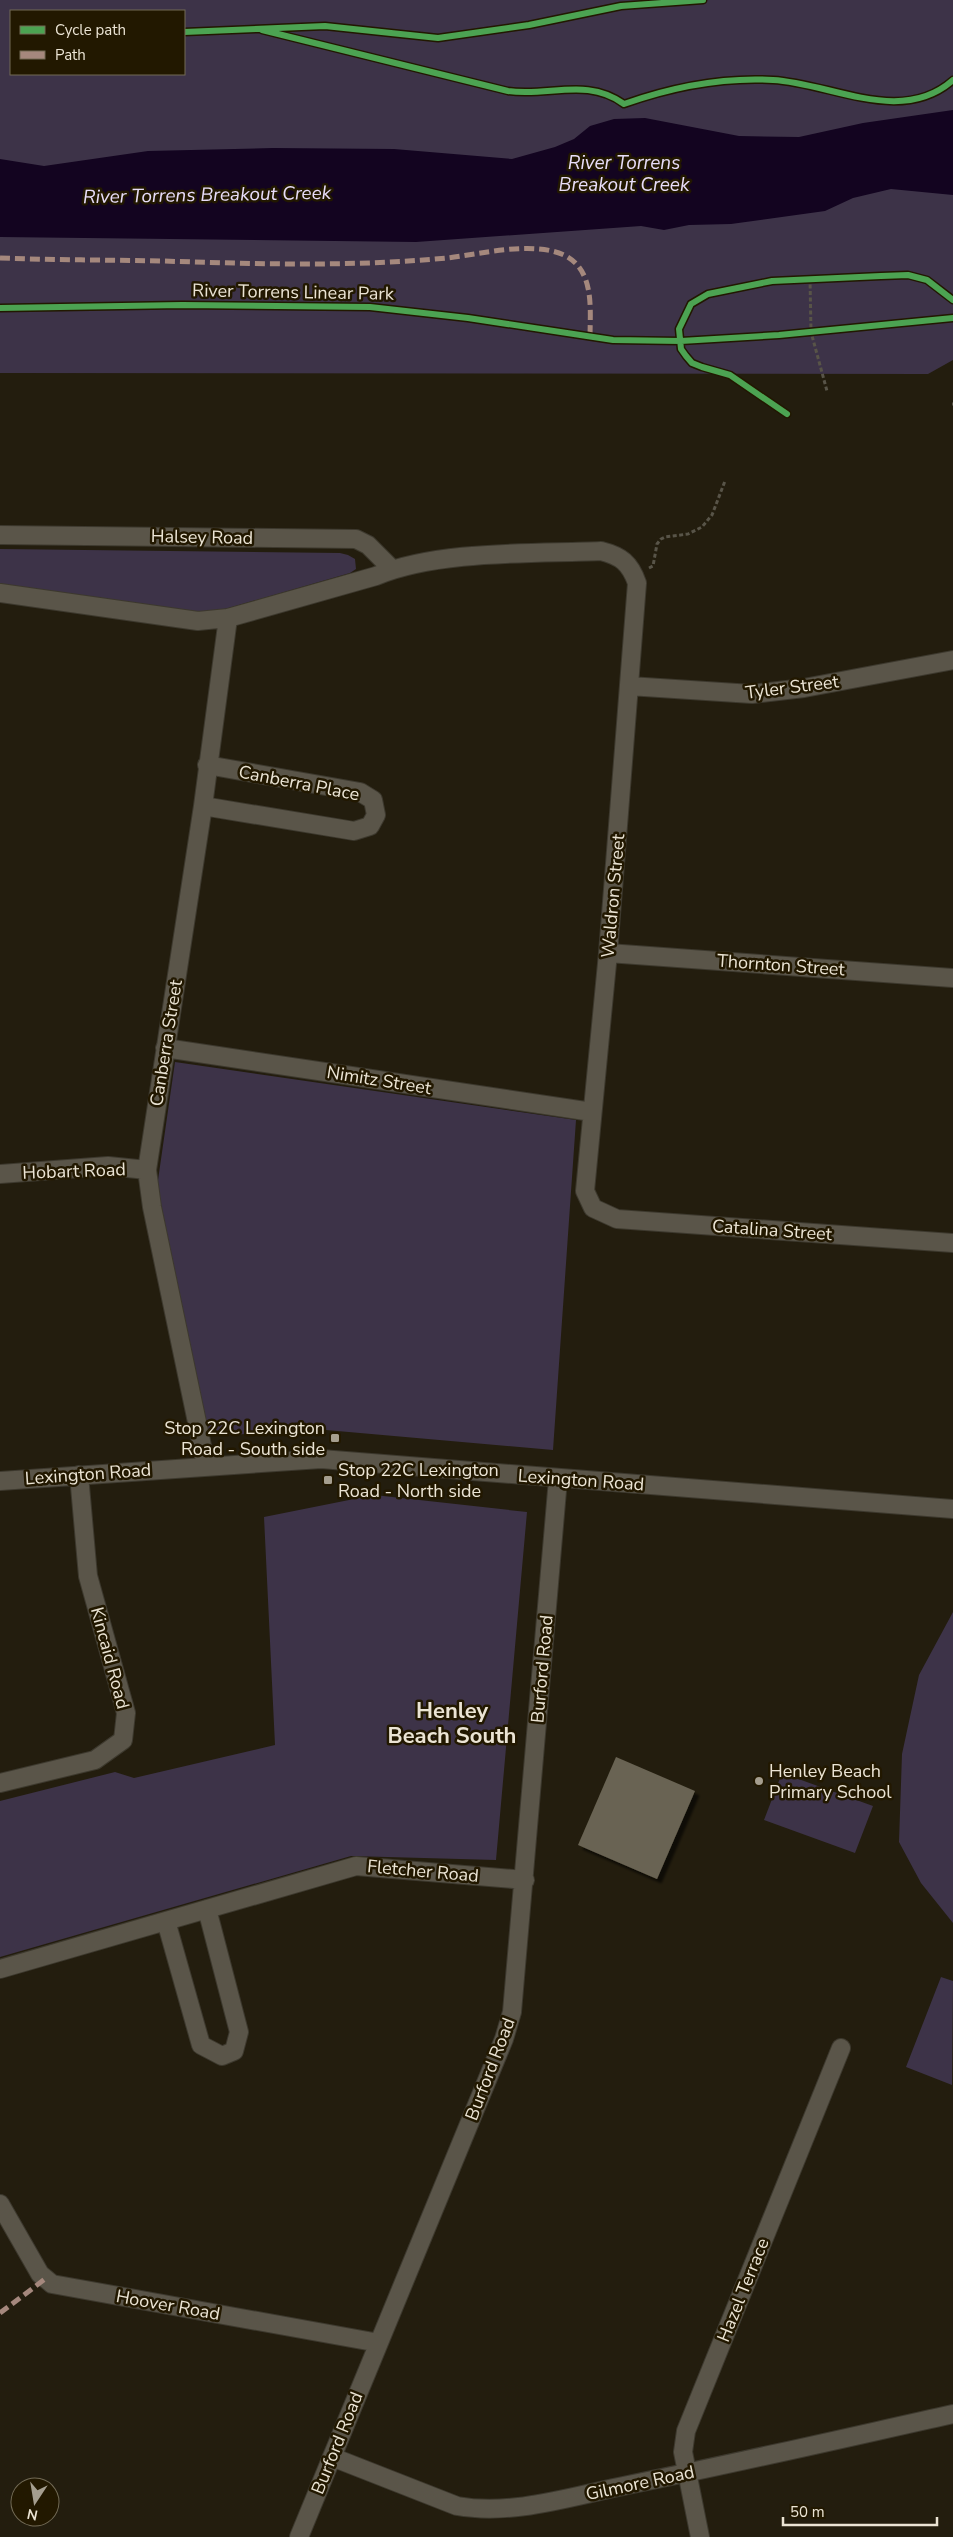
<svg xmlns="http://www.w3.org/2000/svg" width="953" height="2537" viewBox="0 0 953 2537" font-family="'Nunito Sans',sans-serif">
	<defs>
		<filter id="shadow"><feDropShadow dx="4.5" dy="4.5" stdDeviation="1" flood-color="#0009"/></filter>
	</defs>
	<rect width="100%" height="100%" fill="#231d0e"/>
	<path fill="#3d3348" fill-rule="evenodd" d="M 0,0 L 953,0 L 953,360 L 928,374 L 0,373 ZM 11,11 L 184,11 L 184,74 L 11,74 Z
		M 0,549 L 340,553 L 348,555 L 355,559 L 356,569 L 350,573 L 218,611 L 199,613 L 0,589 Z
		M 175,1062 L 576,1120 L 553,1450 L 326,1430 L 207,1436 L 157,1187 Z
		M 374,1495 L 527,1512 L 496,1860 L 351,1856 L 0,1957 L 0,1801 L 115,1772 L 134,1778 L 275,1745 L 264,1517 Z
		M 953,1612 L 953,1923 L 921,1883 L 899,1842 L 902,1754 L 919,1675 Z
		M 782,1773 L 873,1806 L 855,1853 L 764,1820 Z
		M 941,1977 L 953,1981 L 952,2085 L 906,2067 Z"/>
	<path fill="#130420" d="M 953,110 L 953,195 L 891,189 L 853,198 L 825,211 L 731,224 L 689,225 L 664,230 L 641,226 L 416,242 L 0,237 L 0,159 L 44,166 L 148,151 L 273,148 L 394,149 L 512,159 L 555,147 L 574,139 L 590,126 L 614,119 L 645,118 L 739,136 L 799,137 L 863,123 Z"/>
	<path fill="#696353" filter="url(#shadow)" d="M 616,1757 L 695,1791 L 657,1879 L 578,1845 Z"/>
	<g fill="none" stroke-linecap="round" stroke-linejoin="round">
		<defs>
			<path id="street" d="M 0,535 L 356,539 L 368,545 L 392,569
				M 0,593 L 198,621 L 228,618 L 376,576 C 438,550 534,554 601,551 C 621,556 630,563 637,583 L 608,953 L 585,1191 L 593,1208 L 617,1219 L 953,1243
				M 629,686 L 752,694 L 804,688 L 953,660
				M 203,806 L 354,831 L 370,826 L 376,815 L 373,800 L 360,792 L 207,765
				M 608,953 L 953,978
				M 165,1048 L 592,1112
				M 0,1174 L 108,1166 L 147,1170
				M 206,1465 L 152,1207 L 147,1170 L 203,806 L 228,618
				M 0,1481 L 321,1459 L 953,1509
				M 0,1783 L 95,1760 L 123,1740 L 126,1713 L 88,1576 L 79,1475
				M 166,1921 L 201,2045 L 222,2056 L 234,2051 L 239,2032 L 207,1909
				M 0,1969 L 356,1866 L 525,1880
				M 0,2204 L 40,2274 L 52,2284 L 379,2343
				M 332,2457 L 457,2506 C 514,2516 572,2496 628,2485 C 737,2463 845,2438 953,2414
				M 299,2537 L 504,2039 L 512,2012 L 558,1479
				M 700,2537 L 683,2452 L 686,2431 L 841,2048"/>
		</defs>
		<use href="#street" stroke="#3d392e" stroke-width="20"/>
		<path stroke="#585448" stroke-width="3" stroke-dasharray="4 2.5" stroke-linecap="butt" d="M 810,278 L 811,332 L 827,391
			M 952,404 L 953,404
			M 649,568 L 653,566 L 657,544 L 661,539 L 665,537 L 688,534 L 702,527 L 712,515 L 725,481"/>
		<use href="#street" stroke="#5a5549" stroke-width="18"/>
		<path stroke="#a5887d" stroke-width="5" stroke-dasharray="10 5" stroke-linecap="butt" d="M 0,258 C 54,260 109,260 163,261 C 257,264 352,267 447,258 C 481,254 535,240 566,256 C 595,272 590,310 590,338
			M 0,2313 L 45,2279"/>
		<defs>
			<path id="cycleway" d="M 262,30 L 508,91 C 549,97 587,77 624,104 C 672,87 722,77 773,80 C 831,83 901,126 953,80
				M 184,32 L 325,26 L 438,38 L 529,25 L 621,6 L 703,0
				M 0,308 L 182,305 L 370,307 L 468,318 L 613,340 L 681,341 L 779,335 L 953,318
				M 787,414 L 730,375 L 702,367 L 692,363 L 686,356 L 681,349 L 679,329 L 691,304 L 708,294 L 772,281 L 881,276 L 908,275 L 927,280 L 953,300"/>
		</defs>
		<use href="#cycleway" stroke="#221800" stroke-width="9"/>
		<use href="#cycleway" stroke="#4ca352" stroke-width="6"/>
	</g>
	<g fill="#a59e8f" stroke="#221800" stroke-width="2">
		<rect x="330" y="1433" width="10" height="10" rx="2.5"/>
		<rect x="323" y="1475" width="10" height="10" rx="2.5"/>
		<circle cx="759" cy="1781" r="5"/>
	</g>
	<g text-anchor="middle" stroke-width="5" stroke-linejoin="round" paint-order="stroke">
		<g font-size="18" fill="#ebe4d4" stroke="#221800">
			<text transform="translate(293 292) rotate(1)" y="6">River Torrens Linear Park</text>
			<text transform="translate(202 537) rotate(1)" y="6">Halsey Road</text>
			<text transform="translate(792 687) rotate(-7)" y="6">Tyler Street</text>
			<text transform="translate(299 783) rotate(11)" y="6">Canberra Place</text>
			<text transform="translate(613 896) rotate(-85)" y="6">Waldron Street</text>
			<text transform="translate(781 965) rotate(4)" y="6">Thornton Street</text>
			<text transform="translate(166 1043) rotate(-81)" y="6">Canberra Street</text>
			<text transform="translate(379 1080) rotate(9)" y="6">Nimitz Street</text>
			<text transform="translate(74 1171) rotate(-2)" y="6">Hobart Road</text>
			<text transform="translate(772 1230) rotate(4)" y="6">Catalina Street</text>
			<text transform="translate(88 1474) rotate(-4)" y="6">Lexington Road</text>
			<text transform="translate(581 1480) rotate(4)" y="6">Lexington Road</text>
			<text transform="translate(110 1658) rotate(75)" y="6">Kincaid Road</text>
			<text transform="translate(542 1669) rotate(-85)" y="6">Burford Road</text>
			<text transform="translate(423 1871) rotate(5)" y="6">Fletcher Road</text>
			<text transform="translate(490 2069) rotate(-69)" y="6">Burford Road</text>
			<text transform="translate(743 2290) rotate(-68)" y="6">Hazel Terrace</text>
			<text transform="translate(168 2305) rotate(10)" y="6">Hoover Road</text>
			<text transform="translate(337 2443) rotate(-68)" y="6">Burford Road</text>
			<text transform="translate(640 2483) rotate(-12)" y="6">Gilmore Road</text>
		</g>
		<g font-size="18" fill="#ebe4d4" stroke="#221800" text-anchor="start">
			<text x="325" y="1434" text-anchor="end">Stop 22C Lexington<tspan x="325" dy="21">Road - South side</tspan></text>
			<text x="338" y="1476">Stop 22C Lexington<tspan x="338" dy="21">Road - North side</tspan></text>
			<text x="769" y="1777">Henley Beach<tspan x="769" dy="21">Primary School</tspan></text>
		</g>
		<g font-size="19" font-style="italic" fill="#e8ddf9" stroke="#221800">
			<text x="624" y="169">River Torrens<tspan x="624" dy="22">Breakout Creek</tspan></text>
			<text transform="translate(207 194) rotate(-1)" y="7">River Torrens Breakout Creek</text>
		</g>
		<g font-size="22" font-weight="bold" fill="#ebe4d4" stroke="#221800">
			<text x="452" y="1718">Henley<tspan x="452" dy="25">Beach South</tspan></text>
		</g>
	</g>
	<rect x="10" y="10" width="175" height="65" fill="#221800" stroke="#726a55"/>
	<rect x="20" y="26" width="25" height="8" fill="#4ca352" stroke="#726a55"/>
	<text x="55" y="35" font-size="15" fill="#ebe4d4">Cycle path</text>
	<rect x="20" y="51" width="25" height="8" fill="#a5887d" stroke="#726a55"/>
	<text x="55" y="60" font-size="15" fill="#ebe4d4">Path</text>
	<g transform="translate(35 2502) rotate(192)"><circle r="24" fill="#221800" stroke="#726a55"/>
	<path d="M0-4L9 19L0 12L-9 19Z" fill="#a59e8f"/>
	<text y="-8" font-size="14" font-weight="bold" text-anchor="middle" fill="#ebe4d4">N</text>
	</g>
	<path d="M783 2517v8h154v-8" fill="none" stroke="#ebe4d4" stroke-width="2.5"/>
	<text x="790" y="2517" font-size="15" fill="#ebe4d4" stroke="#221800" stroke-width="4" paint-order="stroke">50 m</text>
</svg>
